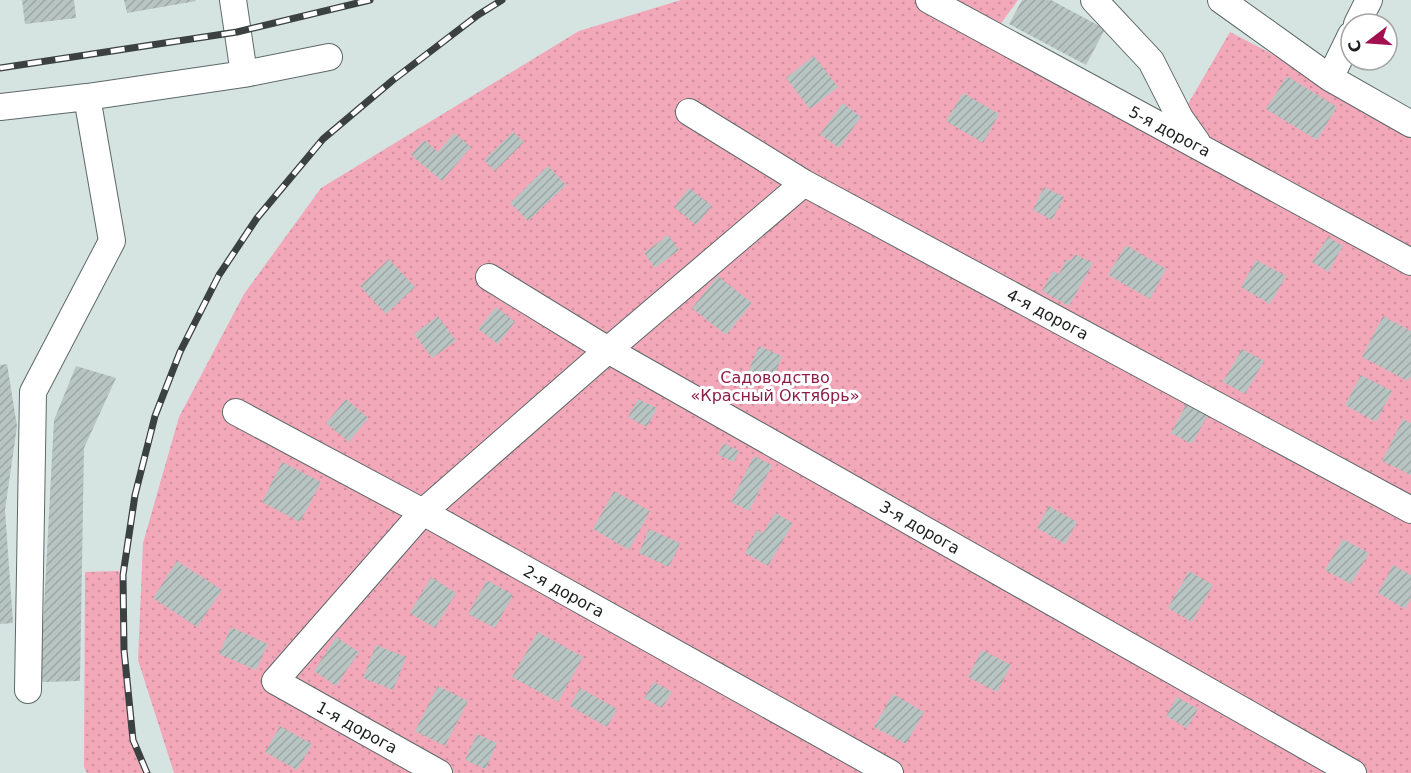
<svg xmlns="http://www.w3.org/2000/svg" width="1411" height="773" viewBox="0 0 1411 773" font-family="'DejaVu Sans',sans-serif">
	<defs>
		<pattern id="grass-dots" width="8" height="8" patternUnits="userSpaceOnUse" patternTransform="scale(1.5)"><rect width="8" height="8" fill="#f3a8ba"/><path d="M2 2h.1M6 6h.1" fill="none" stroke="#d0909f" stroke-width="1.8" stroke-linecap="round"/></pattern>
		<pattern id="building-hatch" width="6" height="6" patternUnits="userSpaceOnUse" patternTransform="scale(1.5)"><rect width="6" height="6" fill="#b7c4c2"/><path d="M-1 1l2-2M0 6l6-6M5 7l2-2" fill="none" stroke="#9da8a6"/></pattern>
	</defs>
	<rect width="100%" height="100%" fill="#d5e3e1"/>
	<path fill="url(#grass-dots)" d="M 681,0 L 1018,0 L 997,29 L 1174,128 L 1230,32 L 1362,101 L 1411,132 L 1411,773 L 174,773 L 138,660 L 143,543 L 179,417 L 244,294 L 321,188 L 579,31 Z
		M 119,571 L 121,623 L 130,741 L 143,773 L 87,773 L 84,767 L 85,572 Z"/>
	<path fill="url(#building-hatch)" d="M 22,0 L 74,0 L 76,18 L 25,24 Z
		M 124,0 L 195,0 L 196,1 L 127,13 Z
		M 1022,0 L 1051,0 L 1105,29 L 1086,65 L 1009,24 Z
		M 814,56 L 838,87 L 810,109 L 786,78 Z
		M 1287,76 L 1337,107 L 1317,140 L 1266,109 Z
		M 963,93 L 999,114 L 983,143 L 946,121 Z
		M 843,103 L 861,117 L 839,148 L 820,134 Z
		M 513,132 L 524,142 L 495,171 L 484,160 Z
		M 454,133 L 471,147 L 442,181 L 411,155 L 424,140 L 438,152 Z
		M 548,166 L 566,185 L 528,221 L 510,203 Z
		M 1044,187 L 1064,197 L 1052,220 L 1033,210 Z
		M 689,188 L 712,206 L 696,225 L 674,207 Z
		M 668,235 L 679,250 L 655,268 L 644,253 Z
		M 1328,237 L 1343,246 L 1328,272 L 1312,262 Z
		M 1126,245 L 1166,269 L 1150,299 L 1108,275 Z
		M 1075,254 L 1093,263 L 1069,306 L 1042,291 L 1053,271 L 1059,274 L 1067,259 L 1071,261 Z
		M 389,259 L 415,287 L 386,314 L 360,286 Z
		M 1256,260 L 1286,276 L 1270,304 L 1241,287 Z
		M 718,276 L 752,303 L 726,335 L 692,308 Z
		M 496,307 L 515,322 L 498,344 L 478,329 Z
		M 438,316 L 456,341 L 432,358 L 414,334 Z
		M 1383,316 L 1411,331 L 1411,376 L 1408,381 L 1362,357 Z
		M 759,346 L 782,356 L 771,384 L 747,374 Z
		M 1242,349 L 1264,361 L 1245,394 L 1223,382 Z
		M 7,364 L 17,426 L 5,510 L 13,623 L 0,624 L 0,365 Z
		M 76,366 L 116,378 L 84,448 L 80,681 L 40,682 L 54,420 Z
		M 1361,375 L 1392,391 L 1376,422 L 1345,405 Z
		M 346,399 L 368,418 L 349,442 L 326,423 Z
		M 638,399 L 657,408 L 647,427 L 628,417 Z
		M 1189,399 L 1210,411 L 1192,444 L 1171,433 Z
		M 1403,419 L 1411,423 L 1411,475 L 1382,461 Z
		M 723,443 L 739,451 L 734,462 L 718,455 Z
		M 754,456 L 772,465 L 749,511 L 731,502 Z
		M 282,462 L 321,482 L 300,522 L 262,502 Z
		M 614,491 L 650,511 L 629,550 L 593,529 Z
		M 1049,506 L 1077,522 L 1065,544 L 1037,528 Z
		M 775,513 L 793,523 L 768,566 L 745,553 L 757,530 L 763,533 Z
		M 649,529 L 680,543 L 669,567 L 639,553 Z
		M 1343,539 L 1369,553 L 1351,584 L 1325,570 Z
		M 177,561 L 222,590 L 197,627 L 153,598 Z
		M 1393,565 L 1411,575 L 1411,598 L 1405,609 L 1378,593 Z
		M 1189,571 L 1213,585 L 1192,622 L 1168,608 Z
		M 431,577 L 456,593 L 435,628 L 410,613 Z
		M 487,580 L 513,595 L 495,628 L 468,614 Z
		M 231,627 L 268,644 L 256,670 L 219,654 Z
		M 538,632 L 583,657 L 558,702 L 512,677 Z
		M 336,637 L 359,652 L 336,686 L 314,671 Z
		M 376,645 L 406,657 L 393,690 L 363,678 Z
		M 982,650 L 1011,665 L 997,692 L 968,677 Z
		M 654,682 L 672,692 L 662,708 L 644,698 Z
		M 438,686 L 468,701 L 445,746 L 415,731 Z
		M 580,688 L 617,709 L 607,727 L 570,706 Z
		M 893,694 L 924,712 L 906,744 L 874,727 Z
		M 1177,697 L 1198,709 L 1187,728 L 1166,716 Z
		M 280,726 L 312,744 L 297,770 L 265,752 Z
		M 477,734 L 497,743 L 486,769 L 465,760 Z"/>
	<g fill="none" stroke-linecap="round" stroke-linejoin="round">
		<defs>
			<path id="minor" d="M 233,0 L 244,74
				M 929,0 L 1411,262
				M 1094,0 L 1151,61 L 1180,118 L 1197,142
				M 1221,0 L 1330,78 L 1411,124
				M 1357,24 L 1369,0
				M 1330,78 L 1351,35
				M 0,107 L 87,97 L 244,74 L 329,57
				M 689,112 L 804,183 L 1411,510
				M 489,277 L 608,350 L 1353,773
				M 236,412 L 423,512 L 890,773
				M 28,690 L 33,392 L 112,241 L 87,97
				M 439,773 L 275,681 L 423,512 L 608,350 L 804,183"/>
		</defs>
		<use href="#minor" stroke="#5d6968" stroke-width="28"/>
		<use href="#minor" stroke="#fff" stroke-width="26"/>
		<defs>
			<path id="rail" d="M 0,68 L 237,32 L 370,0
				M 147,773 L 133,740 L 124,650 L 123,575 L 135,495 L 155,416 L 180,352 L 219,275 L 257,218 L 323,139 L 393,80 L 478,15 L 502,0"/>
		</defs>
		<use href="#rail" stroke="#3b4040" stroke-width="7"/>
		<use href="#rail" stroke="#fff" stroke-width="4.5" stroke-dasharray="14" stroke-linecap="butt"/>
	</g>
	<g text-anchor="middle" stroke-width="6" stroke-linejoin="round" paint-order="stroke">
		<g font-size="16" fill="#1b1f1f" stroke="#fff">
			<text transform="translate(1170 131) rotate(28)" y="6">5-я дорога</text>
			<text transform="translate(1048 314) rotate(28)" y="6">4-я дорога</text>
			<text transform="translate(920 527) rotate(30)" y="6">3-я дорога</text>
			<text transform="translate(564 591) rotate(29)" y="6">2-я дорога</text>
			<text transform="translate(357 727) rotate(29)" y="6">1-я дорога</text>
		</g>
		<g font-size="16" fill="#8e1d48" stroke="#fff">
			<text x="775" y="383">Садоводство<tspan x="775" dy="18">«Красный Октябрь»</tspan></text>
		</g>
	</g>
	<g transform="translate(1369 42) rotate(253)"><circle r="28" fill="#ffffff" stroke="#a4a5a5" stroke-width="1.5"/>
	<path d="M0-4.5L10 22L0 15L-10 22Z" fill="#a3104f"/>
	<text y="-9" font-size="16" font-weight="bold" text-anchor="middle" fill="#1b1f1f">С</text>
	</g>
</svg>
